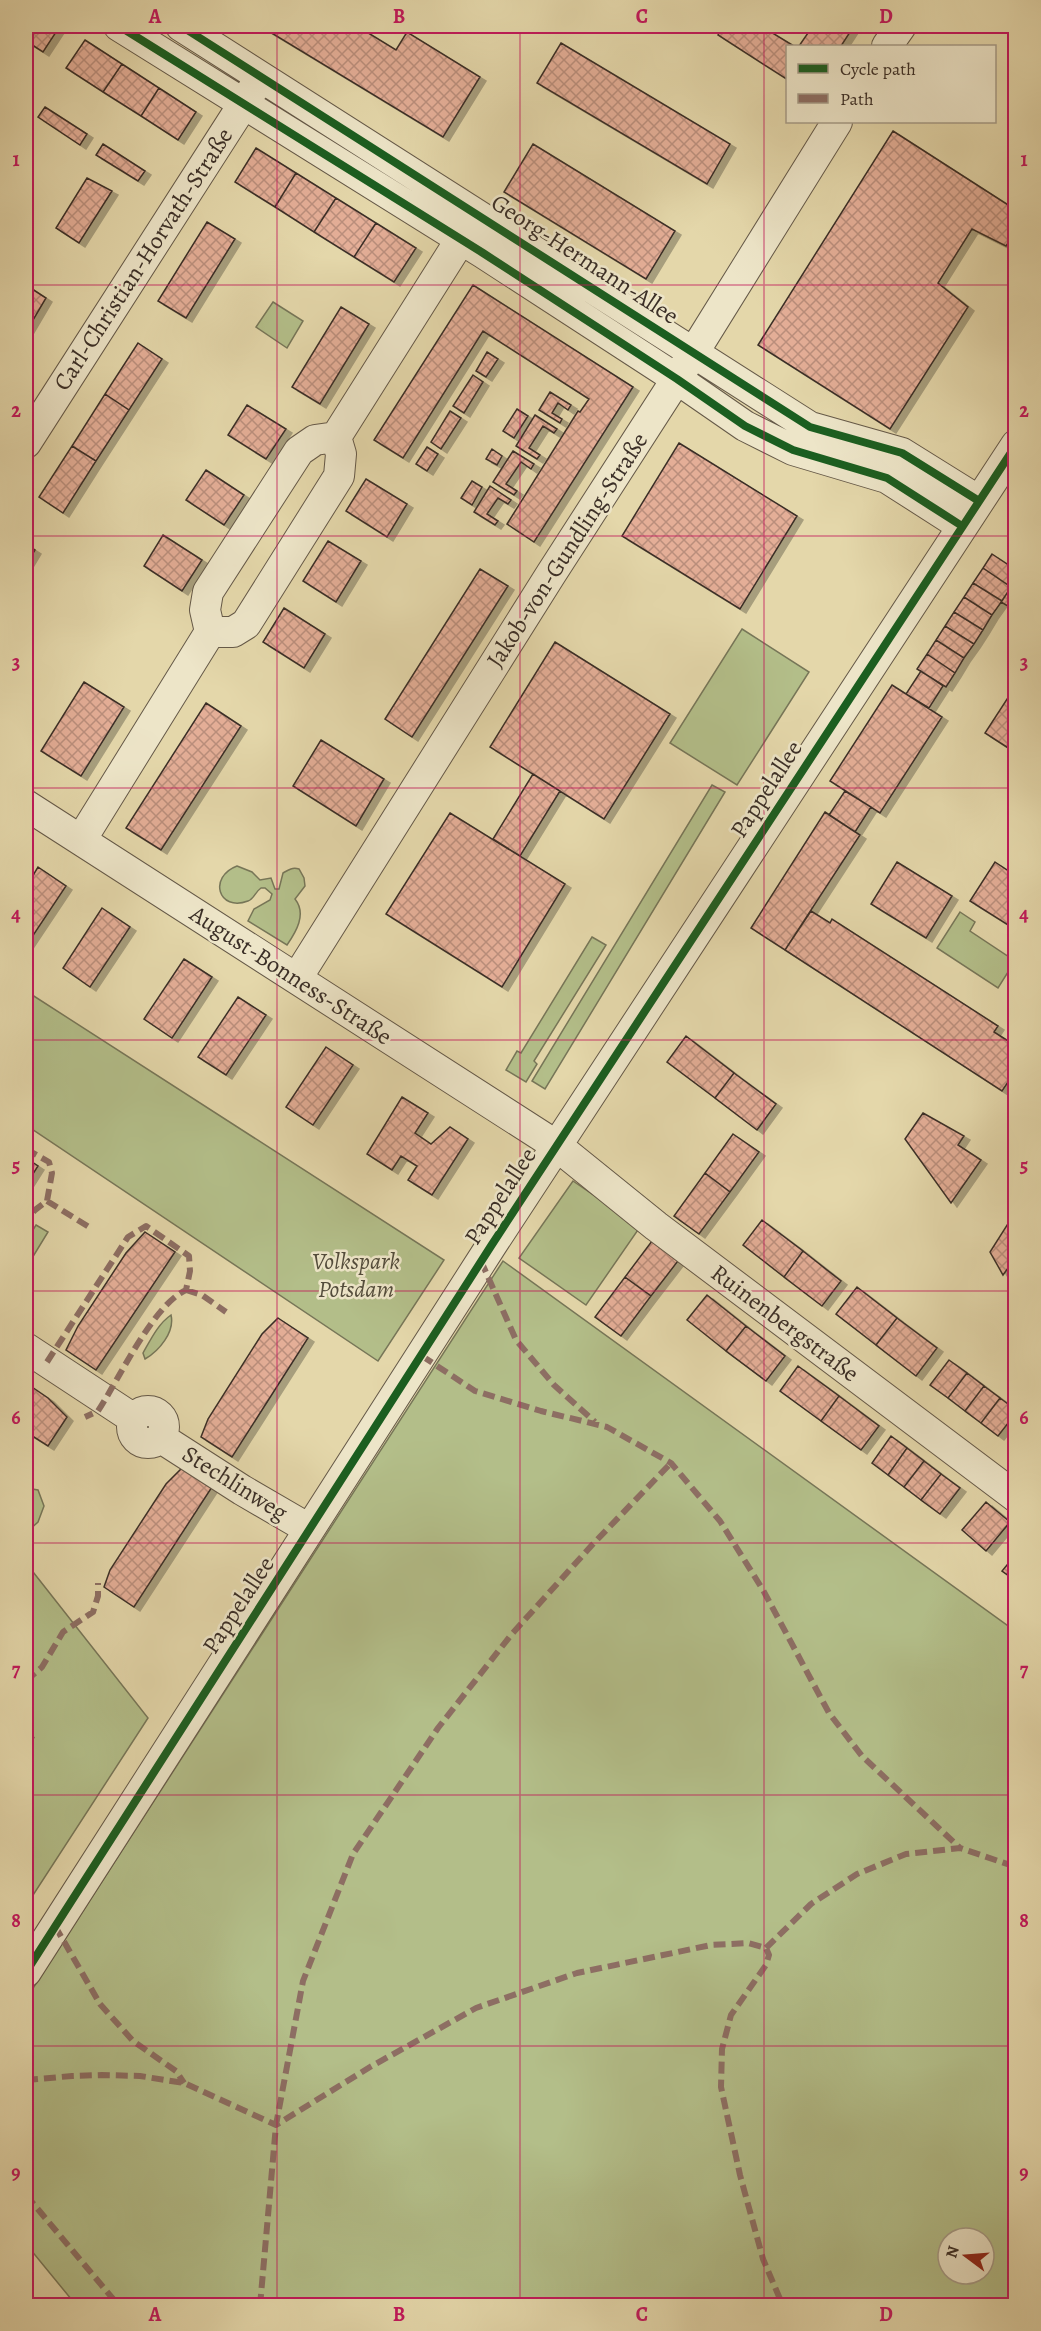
<svg xmlns="http://www.w3.org/2000/svg" width="1041" height="2331" viewBox="0 0 1041 2331" font-family="Alegreya,serif">
	<defs>
		<pattern id="building-cross-hatch" width="8" height="8" patternUnits="userSpaceOnUse" patternTransform="scale(1.5)"><rect width="8" height="8" fill="#e4ae97"/><path d="M0 0l8 8M0 8l8-8" fill="none" stroke="#ba8e7b"/></pattern>
		<filter id="shadow"><feDropShadow dx="6" dy="4" stdDeviation="0" flood-color="#0004"/></filter>
	</defs>
	<rect width="100%" height="100%" fill="#e4d7aa"/>
	<filter id="stains"><feTurbulence type="fractalNoise" baseFrequency=".00333" numOctaves="4"/><feColorMatrix values="0 0 0 0 .2 0 0 0 0 .09 0 0 0 0 .02 0 0 0 .5 -.17"/></filter>
	<radialGradient id="worn" r=".72"><stop offset=".6" stop-color="#630" stop-opacity="0"/><stop offset="1" stop-color="#630" stop-opacity=".3"/></radialGradient>
	<path fill="#b3be89" stroke="#777658" stroke-width="1.5" fill-rule="evenodd" d="M 273,302 L 303,321 L 287,348 L 256,327 Z
		M 742,629 L 809,672 L 737,785 L 670,743 Z
		M 712,785 L 725,792 L 545,1089 L 532,1081 Z
		M 237,866 L 252,872 L 260,880 L 271,878 L 275,889 L 279,889 L 283,873 C 288,870 292,867 299,869 L 304,878 L 305,886 L 295,899 C 307,914 296,932 287,945 L 248,921 L 254,909 L 270,900 L 272,894 L 265,888 L 261,888 C 255,892 254,899 248,901 C 218,912 208,877 237,866 Z
		M 960,912 L 975,922 L 970,931 L 1015,961 L 998,988 L 937,948 Z
		M 592,937 L 606,945 L 534,1061 L 537,1064 L 526,1082 L 506,1070 L 517,1051 L 521,1053 Z
		M 26,991 L 444,1260 L 378,1361 L 26,1125 Z
		M 573,1181 L 640,1227 L 586,1305 L 519,1258 Z
		M 36,1225 L 48,1232 L 26,1268 L 26,1241 Z
		M 503,1261 L 1015,1631 L 1015,2305 L 76,2305 L 26,2244 L 26,1999 ZM 948,2238 L 984,2238 L 984,2274 L 948,2274 Z
		M 171,1315 C 175,1332 159,1351 145,1359 L 143,1353 C 151,1339 158,1324 171,1315 Z
		M 26,1488 L 38,1490 L 44,1506 L 38,1522 L 27,1532 L 26,1531 Z
		M 26,1563 L 148,1718 L 26,1906 Z"/>
	<path fill="url(#building-cross-hatch)" stroke="#3b2f27" stroke-width="1.5" filter="url(#shadow)" d="M 26,26 L 60,26 L 43,52 L 26,41 Z
		M 260,26 L 357,26 L 396,50 L 407,32 L 480,77 L 443,137 Z
		M 723,26 L 761,26 L 794,46 L 788,46 L 788,80 L 718,35 Z
		M 803,26 L 854,26 L 841,46 L 799,46 L 808,33 L 800,29 Z
		M 85,40 L 122,64 L 103,92 L 66,68 Z
		M 561,43 L 730,144 L 707,184 L 537,83 Z
		M 122,64 L 159,88 L 141,116 L 103,92 Z
		M 159,88 L 196,112 L 178,140 L 141,116 Z
		M 45,107 L 87,134 L 80,145 L 38,117 Z
		M 893,131 L 1016,210 L 1016,231 L 1006,246 L 972,229 L 938,283 L 968,307 L 890,429 L 758,345 Z
		M 103,144 L 145,171 L 138,181 L 96,155 Z
		M 533,144 L 675,231 L 646,279 L 504,192 Z
		M 256,148 L 296,173 L 275,207 L 235,182 Z
		M 296,173 L 336,198 L 314,232 L 275,207 Z
		M 87,178 L 112,191 L 79,243 L 56,228 Z
		M 336,198 L 376,223 L 354,257 L 314,232 Z
		M 207,222 L 235,239 L 186,318 L 158,301 Z
		M 376,223 L 416,248 L 394,282 L 354,257 Z
		M 26,285 L 46,298 L 26,332 Z
		M 473,285 L 633,387 L 534,542 L 507,524 L 578,411 L 580,412 L 589,399 L 483,331 L 403,458 L 374,440 Z
		M 341,307 L 369,324 L 320,404 L 292,387 Z
		M 138,343 L 162,359 L 129,410 L 105,394 Z
		M 487,352 L 498,359 L 486,377 L 476,371 Z
		M 473,375 L 483,382 L 464,413 L 453,406 Z
		M 550,392 L 571,405 L 568,410 L 558,403 L 552,413 L 562,419 L 560,423 L 539,410 Z
		M 105,394 L 129,410 L 96,461 L 72,446 Z
		M 247,405 L 286,429 L 266,459 L 228,435 Z
		M 517,409 L 528,416 L 514,438 L 503,431 Z
		M 450,411 L 461,418 L 441,449 L 431,442 Z
		M 535,415 L 557,429 L 554,433 L 543,426 L 529,448 L 540,455 L 537,459 L 516,446 Z
		M 679,443 L 797,516 L 740,609 L 622,536 Z
		M 72,446 L 96,461 L 63,513 L 39,497 Z
		M 427,447 L 438,454 L 427,471 L 416,464 Z
		M 492,449 L 502,456 L 497,465 L 486,459 Z
		M 513,451 L 534,464 L 531,469 L 521,462 L 506,484 L 517,491 L 514,495 L 493,482 Z
		M 206,470 L 244,495 L 224,525 L 186,500 Z
		M 366,479 L 407,504 L 387,537 L 346,511 Z
		M 472,481 L 482,487 L 472,505 L 461,498 Z
		M 490,486 L 511,500 L 508,504 L 498,498 L 487,514 L 498,521 L 495,525 L 474,512 Z
		M 163,535 L 202,560 L 182,591 L 144,566 Z
		M 328,541 L 361,561 L 336,602 L 303,581 Z
		M 26,544 L 35,550 L 26,565 Z
		M 992,554 L 1016,570 L 1016,580 L 1011,587 L 983,568 Z
		M 983,568 L 1011,587 L 1002,601 L 973,583 Z
		M 480,569 L 508,586 L 412,737 L 385,719 Z
		M 1016,580 L 1016,611 L 1001,602 Z
		M 973,583 L 1002,601 L 992,615 L 964,597 Z
		M 964,597 L 992,615 L 983,630 L 954,612 Z
		M 284,608 L 325,634 L 304,668 L 263,642 Z
		M 954,612 L 983,630 L 974,644 L 945,626 Z
		M 945,626 L 974,644 L 964,658 L 936,640 Z
		M 936,640 L 964,658 L 955,673 L 927,654 Z
		M 555,642 L 670,714 L 604,819 L 490,747 Z
		M 927,654 L 955,673 L 946,687 L 917,669 Z
		M 921,671 L 943,686 L 929,708 L 906,694 Z
		M 84,682 L 124,707 L 81,776 L 41,751 Z
		M 892,685 L 942,717 L 880,813 L 830,781 Z
		M 1011,693 L 1016,696 L 1016,753 L 985,733 Z
		M 206,703 L 241,726 L 161,850 L 126,828 Z
		M 321,740 L 384,779 L 356,826 L 293,786 Z
		M 533,774 L 560,791 L 520,856 L 493,839 Z
		M 845,791 L 871,807 L 855,832 L 829,815 Z
		M 825,812 L 860,835 L 785,950 L 751,928 Z
		M 450,813 L 565,884 L 502,987 L 386,914 Z
		M 897,862 L 952,896 L 926,938 L 871,904 Z
		M 995,862 L 1016,876 L 1016,930 L 970,901 Z
		M 38,867 L 66,886 L 26,946 L 26,887 Z
		M 102,908 L 130,927 L 90,987 L 63,968 Z
		M 811,911 L 830,923 L 832,919 L 998,1026 L 994,1032 L 1016,1046 L 1016,1070 L 1002,1091 L 785,950 Z
		M 184,959 L 212,977 L 172,1038 L 144,1019 Z
		M 238,997 L 266,1015 L 226,1075 L 198,1057 Z
		M 686,1036 L 734,1073 L 715,1098 L 667,1062 Z
		M 326,1047 L 353,1065 L 313,1125 L 286,1107 Z
		M 734,1073 L 776,1104 L 757,1130 L 715,1098 Z
		M 402,1097 L 428,1113 L 415,1133 L 431,1144 L 450,1127 L 468,1139 L 432,1195 L 408,1180 L 417,1166 L 401,1156 L 392,1170 L 367,1154 Z
		M 923,1113 L 964,1136 L 958,1145 L 981,1160 L 951,1203 L 905,1139 Z
		M 733,1134 L 759,1152 L 730,1192 L 705,1173 Z
		M 26,1158 L 38,1166 L 26,1185 Z
		M 705,1173 L 730,1192 L 699,1234 L 674,1216 Z
		M 1016,1211 L 1016,1257 L 1003,1275 L 990,1252 Z
		M 762,1220 L 803,1251 L 784,1277 L 743,1245 Z
		M 145,1232 L 175,1252 L 96,1370 L 66,1350 L 78,1326 L 126,1253 Z
		M 655,1237 L 681,1257 L 651,1296 L 625,1277 Z
		M 803,1251 L 841,1281 L 822,1306 L 784,1277 Z
		M 625,1277 L 651,1296 L 621,1336 L 595,1317 Z
		M 857,1287 L 897,1318 L 876,1345 L 836,1314 Z
		M 707,1295 L 746,1326 L 726,1351 L 687,1320 Z
		M 278,1318 L 308,1338 L 232,1457 L 201,1437 L 208,1419 L 262,1334 Z
		M 897,1318 L 937,1348 L 916,1376 L 876,1345 Z
		M 746,1326 L 785,1356 L 766,1381 L 726,1351 Z
		M 949,1360 L 967,1373 L 948,1398 L 930,1385 Z
		M 798,1366 L 839,1396 L 821,1421 L 780,1391 Z
		M 967,1373 L 984,1386 L 965,1411 L 948,1398 Z
		M 26,1383 L 48,1398 L 67,1417 L 48,1446 L 26,1432 Z
		M 984,1386 L 1000,1398 L 981,1423 L 965,1411 Z
		M 839,1396 L 879,1426 L 861,1450 L 821,1421 Z
		M 1000,1398 L 1016,1410 L 1016,1413 L 998,1436 L 981,1423 Z
		M 891,1436 L 907,1448 L 888,1475 L 872,1463 Z
		M 907,1448 L 924,1461 L 904,1487 L 888,1475 Z
		M 924,1461 L 941,1474 L 921,1500 L 904,1487 Z
		M 182,1468 L 212,1487 L 134,1607 L 104,1587 L 110,1570 L 166,1484 Z
		M 941,1474 L 960,1488 L 940,1514 L 921,1500 Z
		M 986,1502 L 1010,1522 L 986,1551 L 962,1530 Z
		M 1016,1554 L 1016,1581 L 1002,1571 Z"/>
	<g fill="none" stroke-linecap="round" stroke-linejoin="round">
		<defs>
			<path id="minor" d="M 119,26 L 483,253 L 677,379 L 745,426 L 793,450 L 887,478 L 962,526
				M 181,26 L 810,427 L 902,453 L 979,501
				M 887,46 L 901,26
				M 26,443 L 255,86
				M 210,632 L 233,632 L 246,624 L 339,476 L 341,454 L 336,437
				M 26,805 L 557,1146 L 656,1226 L 1016,1497
				M 81,840 L 210,632 L 205,610 L 208,592 L 299,451 L 315,440 L 336,437 L 461,239
				M 297,978 L 551,574 L 694,352 L 837,122
				M 26,1348 L 134,1419
				M132 1427a16 16 0 1 1 32 0a16 16 0 1 1-32 0Z
				M 161,1438 L 242,1490 L 309,1529
				M 26,1972 L 491,1246 L 1016,445"/>
		</defs>
		<use href="#minor" stroke="#655948" stroke-width="32"/>
		<use href="#minor" stroke="#ede5c8" stroke-width="30"/>
		<path stroke="#8d6e63" stroke-width="6" stroke-dasharray="12 6" stroke-linecap="butt" d="M 26,1149 L 49,1162 L 52,1173 L 47,1201 L 35,1210 L 26,1220
			M 47,1201 L 89,1227
			M 481,1261 L 516,1340 L 554,1385 L 595,1422
			M 186,1290 L 202,1295 L 226,1312
			M 422,1356 L 475,1391 L 541,1411 L 607,1427 L 671,1463 L 720,1521 L 763,1590 L 829,1713 L 862,1756 L 960,1848
			M 47,1362 L 128,1237 L 146,1226 L 189,1256 L 190,1271 L 186,1290 C 153,1305 119,1379 98,1411 L 85,1417
			M 26,1681 L 42,1667 L 63,1632 L 93,1612 L 98,1596 L 98,1583
			M 26,1819 L 28,1803 L 31,1738 L 33,1735
			M 55,1926 L 100,2004 L 133,2041 L 176,2071 L 184,2083
			M 766,1948 L 811,1904 L 857,1874 L 906,1854 L 960,1848 L 1016,1867
			M 26,2080 L 72,2076 L 102,2075 L 140,2076 L 184,2083 L 276,2125 L 370,2067 L 476,2008 L 577,1973 L 711,1945 L 748,1943 L 766,1948 L 769,1955 L 766,1965 L 731,2015 L 722,2049 L 721,2087 L 740,2175 L 763,2259 L 783,2306
			M 26,2195 L 119,2306
			M 260,2306 L 276,2125 L 303,1981 L 353,1854 L 438,1728 L 511,1635 L 592,1545 L 671,1463"/>
		<defs>
			<path id="cycleway" d="M 119,26 L 483,253 L 677,379 L 745,426 L 793,450 L 887,478 L 962,526
				M 181,26 L 810,427 L 902,453 L 979,501
				M 26,1972 L 491,1246 L 1016,445"/>
		</defs>
		<use href="#cycleway" stroke="#ede5c8" stroke-width="11"/>
		<use href="#cycleway" stroke="#1b5e20" stroke-width="8"/>
	</g>
	<path fill="none" stroke="#c2185b" stroke-width="1.5" stroke-opacity="0.55" d="M 277,26 L 277,2306M 520,26 L 520,2306M 764,26 L 764,2306M 26,285 L 1016,285M 26,536 L 1016,536M 26,788 L 1016,788M 26,1040 L 1016,1040M 26,1291 L 1016,1291M 26,1543 L 1016,1543M 26,1795 L 1016,1795M 26,2046 L 1016,2046"/>
	<g text-anchor="middle" stroke-width="5" stroke-linejoin="round" paint-order="stroke">
		<g font-size="24" fill="#3b2f27" stroke="#ede5c8">
			<text transform="translate(143 259) rotate(-57)" y="8">Carl-Christian-Horvath-Straße</text>
			<text transform="translate(585 259) rotate(33)" y="8">Georg-Hermann-Allee</text>
			<text transform="translate(567 550) rotate(-57)" y="8">Jakob-von-Gundling-Straße</text>
			<text transform="translate(766 789) rotate(-57)" y="8">Pappelallee</text>
			<text transform="translate(291 975) rotate(33)" y="8">August-Bonness-Straße</text>
			<text transform="translate(500 1196) rotate(-57)" y="8">Pappelallee</text>
			<text transform="translate(785 1323) rotate(37)" y="8">Ruinenbergstraße</text>
			<text transform="translate(235 1483) rotate(32)" y="8">Stechlinweg</text>
			<text transform="translate(238 1605) rotate(-57)" y="8">Pappelallee</text>
		</g>
		<g font-size="24" font-style="italic" fill="#534c3b" stroke="#ede5c8">
			<text x="356" y="1269">Volkspark<tspan x="356" dy="28">Potsdam</tspan></text>
		</g>
	</g>
	<rect width="1041" height="2331" fill="none" stroke="#e4d7aa" stroke-width="66"/>
	<rect x="786" y="45" width="210" height="78" fill="#ede5c8" stroke="#a69c88" stroke-width="1.5"/>
	<rect x="798" y="64" width="30" height="9" fill="#1b5e20" stroke="#a69c88" stroke-width="1.5"/>
	<text x="840" y="75" font-size="18" fill="#3b2f27">Cycle path</text>
	<rect x="798" y="94" width="30" height="9" fill="#8d6e63" stroke="#a69c88" stroke-width="1.5"/>
	<text x="840" y="105" font-size="18" fill="#3b2f27">Path</text>
	<g transform="translate(966 2256) rotate(286)"><circle r="28" fill="#ede5c8" stroke="#a69c88" stroke-width="1.5"/>
	<path d="M0-4.5L10 22L0 15L-10 22Z" fill="#8f2418"/>
	<text y="-9" font-size="16" font-weight="bold" text-anchor="middle" fill="#3b2f27">N</text>
	</g>
	<rect x="33" y="33" width="975" height="2265" fill="none" stroke="#c2185b" stroke-width="2"/>
	<g font-size="20" text-anchor="middle" font-weight="bold" fill="#c2185b">
		<text x="155" y="23">A</text>
		<text x="399" y="23">B</text>
		<text x="642" y="23">C</text>
		<text x="886" y="23">D</text>
		<text x="16" y="166">1</text>
		<text x="1024" y="166">1</text>
		<text x="16" y="417">2</text>
		<text x="1024" y="417">2</text>
		<text x="16" y="669">3</text>
		<text x="1024" y="669">3</text>
		<text x="16" y="921">4</text>
		<text x="1024" y="921">4</text>
		<text x="16" y="1172">5</text>
		<text x="1024" y="1172">5</text>
		<text x="16" y="1424">6</text>
		<text x="1024" y="1424">6</text>
		<text x="16" y="1676">7</text>
		<text x="1024" y="1676">7</text>
		<text x="16" y="1927">8</text>
		<text x="1024" y="1927">8</text>
		<text x="16" y="2179">9</text>
		<text x="1024" y="2179">9</text>
		<text x="155" y="2321">A</text>
		<text x="399" y="2321">B</text>
		<text x="642" y="2321">C</text>
		<text x="886" y="2321">D</text>
	</g>
	<rect width="100%" height="100%" filter="url(#stains)"/>
	<rect width="100%" height="100%" fill="url(#worn)"/>
</svg>
